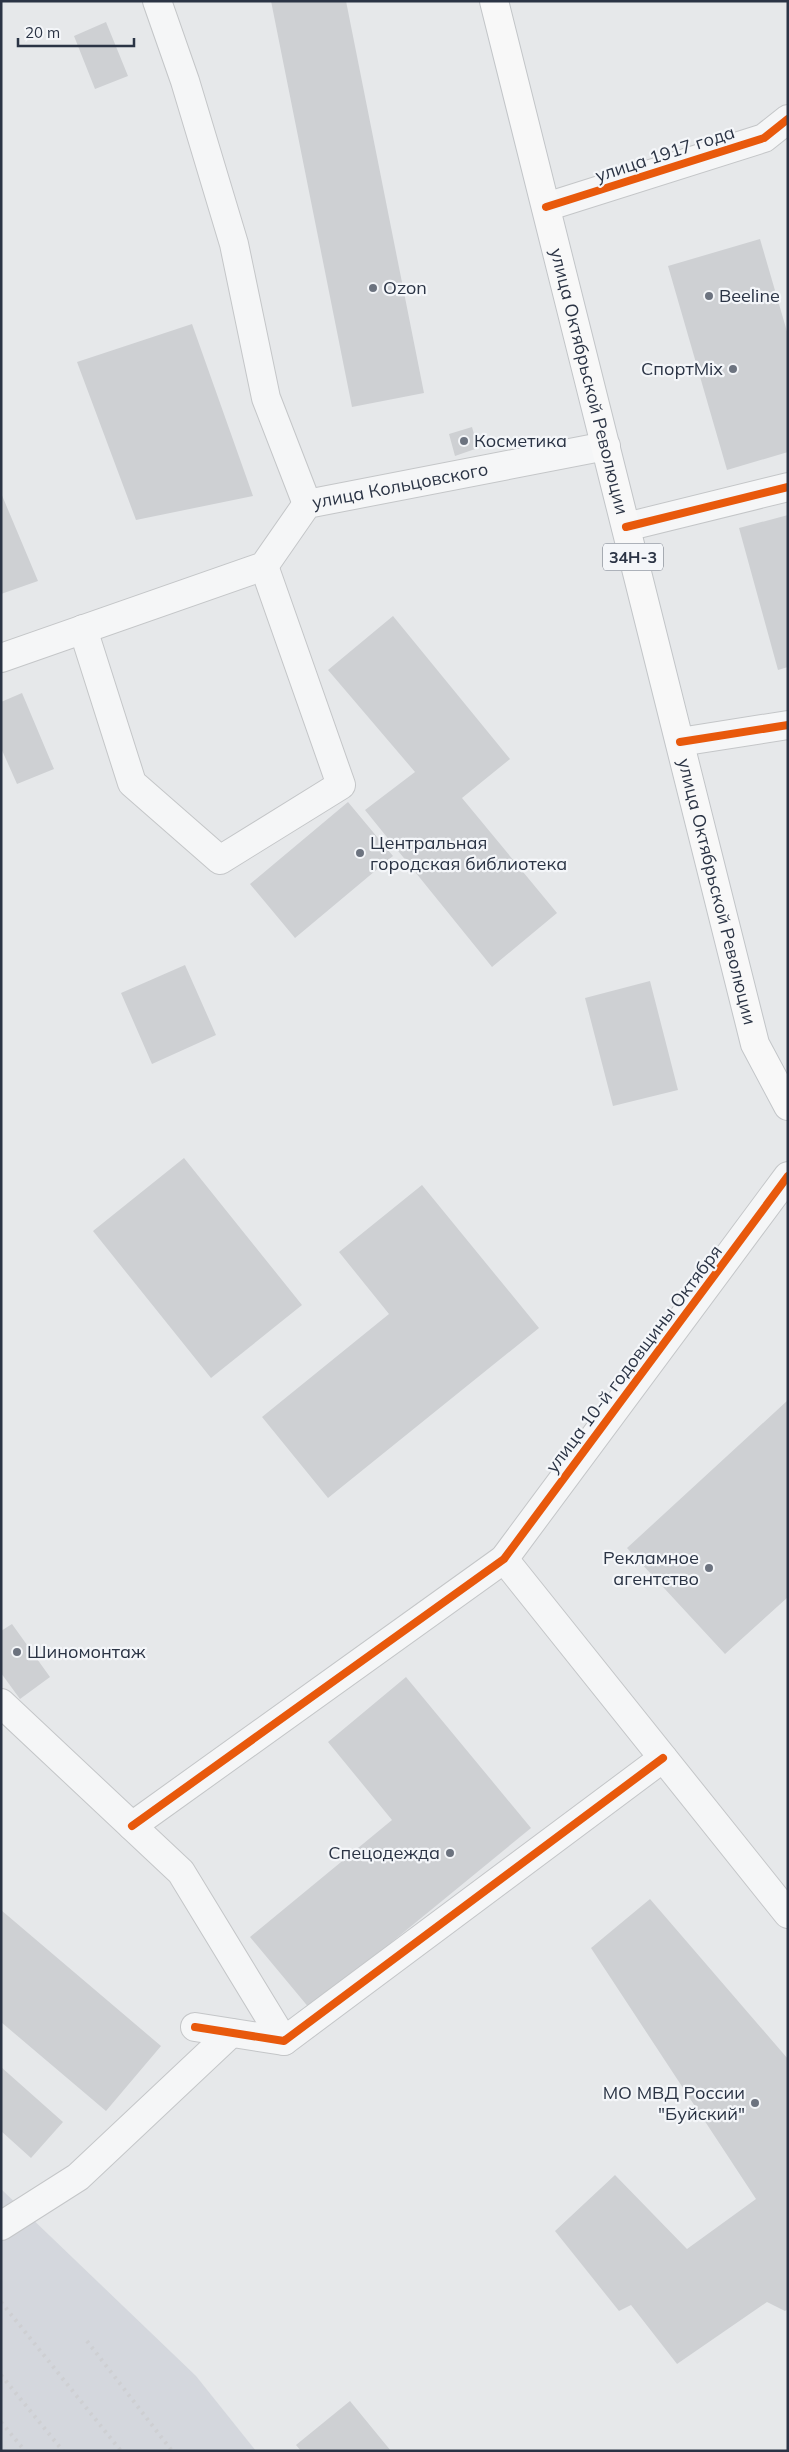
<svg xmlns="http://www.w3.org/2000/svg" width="789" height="2452" viewBox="0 0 789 2452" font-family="Mulish,sans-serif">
	<rect width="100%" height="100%" fill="#e6e8ea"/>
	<path fill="#d4d7dd" d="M 1,2189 L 196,2376 L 256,2451 L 1,2451 Z"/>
	<path fill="#ced0d3" d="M 271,1 L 346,1 L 424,393 L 352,407 Z
		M 106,22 L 128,76 L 95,89 L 74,36 Z
		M 760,239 L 788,335 L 788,452 L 727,470 L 668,266 Z
		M 192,324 L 253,496 L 136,520 L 77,362 Z
		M 472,427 L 478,448 L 455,456 L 449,434 Z
		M 1,493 L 38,581 L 1,594 Z
		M 788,515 L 788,667 L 778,670 L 739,528 Z
		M 393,616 L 510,759 L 462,798 L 557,913 L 492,967 L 365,810 L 415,772 L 328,670 Z
		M 22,693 L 54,769 L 17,784 L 1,748 L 1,702 Z
		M 348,802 L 393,856 L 295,938 L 250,884 Z
		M 185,965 L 216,1035 L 152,1064 L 121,993 Z
		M 650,981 L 678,1090 L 613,1106 L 585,998 Z
		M 184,1158 L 302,1305 L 211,1378 L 93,1231 Z
		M 422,1185 L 539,1328 L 328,1498 L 262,1417 L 389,1314 L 339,1252 Z
		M 788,1400 L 788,1597 L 725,1654 L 627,1548 Z
		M 12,1624 L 50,1677 L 20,1699 L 1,1673 L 1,1631 Z
		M 406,1677 L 531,1828 L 310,2009 L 250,1937 L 392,1820 L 328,1742 Z
		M 650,1899 L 788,2059 L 788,2309 L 785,2311 L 767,2302 L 677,2364 L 631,2305 L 619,2311 L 555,2231 L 615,2175 L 687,2249 L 756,2199 L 591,1948 Z
		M 1,1910 L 161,2046 L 106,2111 L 1,2022 Z
		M 1,2067 L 63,2122 L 31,2158 L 1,2131 Z
		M 350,2401 L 391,2451 L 301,2451 L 296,2445 Z"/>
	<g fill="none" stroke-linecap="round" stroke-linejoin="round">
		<defs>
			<g id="minor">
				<path d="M 157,1 L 185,81 L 234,244 L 266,398 L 307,504"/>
				<path d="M 546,207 L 764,138 L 788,119"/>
				<path d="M 626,527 L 788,487"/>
				<path d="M 83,629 L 132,783 L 220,860 L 341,785 L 264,566"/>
				<path id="s1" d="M 1,658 L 264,566 L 307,504 L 606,446"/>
				<path d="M 680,742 L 788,725"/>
				<path d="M 504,1559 L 788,1914"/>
				<path d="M 1,1703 L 181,1872 L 284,2041"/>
				<path d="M 132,1826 L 504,1559 L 788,1176"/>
				<path d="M 195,2027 L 284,2041 L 663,1758"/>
				<path d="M 1,2226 L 78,2177 L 231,2033"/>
			</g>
			<g id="major">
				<path id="s2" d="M 494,1 L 755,1044 L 788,1106"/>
			</g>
		</defs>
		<use href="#minor" stroke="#c4c6c8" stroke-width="30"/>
		<use href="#major" stroke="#c2c5c8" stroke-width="30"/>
		<use href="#minor" stroke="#f5f6f7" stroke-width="28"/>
		<use href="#major" stroke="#f8f8f8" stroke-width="28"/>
		<path stroke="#cecfd2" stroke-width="4" stroke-dasharray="2.5 5" stroke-linecap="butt" d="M 1,2302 L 121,2451
			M 87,2341 L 172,2451
			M 1,2375 L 63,2451
			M 1,2422 L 25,2451"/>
		<defs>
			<path id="cycleway" d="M 546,207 L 764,138 L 788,119
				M 626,527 L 788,487
				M 680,742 L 788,725
				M 132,1826 L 504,1559 L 788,1176
				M 195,2027 L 284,2041 L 663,1758"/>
		</defs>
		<use href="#cycleway" stroke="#f4f6f9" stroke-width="11"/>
		<use href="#cycleway" stroke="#e8590c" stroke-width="8"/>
	</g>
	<g fill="#6c737f" stroke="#f4f6f9" stroke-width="2">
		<circle cx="373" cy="288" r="5"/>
		<circle cx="709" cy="296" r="5"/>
		<circle cx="733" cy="369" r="5"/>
		<circle cx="464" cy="441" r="5"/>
		<circle cx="360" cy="853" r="5"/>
		<circle cx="709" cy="1568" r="5"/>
		<circle cx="17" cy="1652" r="5"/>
		<circle cx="450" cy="1853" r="5"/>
		<circle cx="755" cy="2103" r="5"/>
	</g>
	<g text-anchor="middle" stroke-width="4.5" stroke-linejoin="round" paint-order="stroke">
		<rect fill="#f4f6f9" stroke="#676e7b" stroke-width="1" x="603" y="543.5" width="60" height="27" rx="4"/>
		<g font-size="16" font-weight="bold" fill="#2b3445">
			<text x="633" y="563">34Н-3</text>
		</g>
		<g font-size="18" fill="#2b3445" stroke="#f4f6f9">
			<text transform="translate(665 154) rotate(-18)" y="6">улица 1917 года</text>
			<text dy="6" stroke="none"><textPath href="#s2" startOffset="392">улица Октябрьской Революции</textPath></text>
			<text dy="6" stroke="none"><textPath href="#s1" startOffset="449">улица Кольцовского</textPath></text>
			<text dy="6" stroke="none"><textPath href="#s2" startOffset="918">улица Октябрьской Революции</textPath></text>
			<text transform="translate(634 1359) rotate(-53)" y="6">улица 10-й годовщины Октября</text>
		</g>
		<g font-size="18" fill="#2b3445" stroke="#f4f6f9" text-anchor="start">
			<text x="383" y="294">Ozon</text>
			<text x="719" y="302">Beeline</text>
			<text x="723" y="375" text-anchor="end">СпортMix</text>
			<text x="474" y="447">Косметика</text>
			<text x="370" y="849">Центральная<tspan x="370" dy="21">городская библиотека</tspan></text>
			<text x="699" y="1564" text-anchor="end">Рекламное<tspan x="699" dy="21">агентство</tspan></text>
			<text x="27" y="1658">Шиномонтаж</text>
			<text x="440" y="1859" text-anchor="end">Спецодежда</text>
			<text x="745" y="2099" text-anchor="end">МО МВД России<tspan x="745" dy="21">"Буйский"</tspan></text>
		</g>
	</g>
	<rect width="789" height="2452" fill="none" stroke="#2b3445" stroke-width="5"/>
	<path d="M18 38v8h116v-8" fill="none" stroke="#2b3445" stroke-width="2.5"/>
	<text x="25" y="38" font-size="15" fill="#2b3445" stroke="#f4f6f9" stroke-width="4" paint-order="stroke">20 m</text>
</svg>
